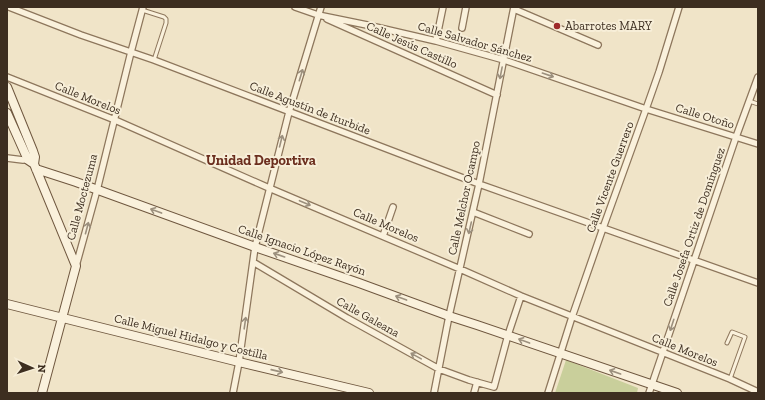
<svg xmlns="http://www.w3.org/2000/svg" width="765" height="400" viewBox="0 0 765 400" font-family="'Zilla Slab',serif">
	<rect width="100%" height="100%" fill="#f0e4c8"/>
	<path fill="#c9cf9b" d="M 566,360 L 638,388 L 637,393 L 555,393 Z"/>
	<g fill="none" stroke-linecap="round" stroke-linejoin="round">
		<defs>
			<path id="lane" d="M 142,10 L 164,17 L 166,19 L 166,23 L 154,60
				M 749,101 L 758,104
				M 727,343 L 732,332 L 745,337 L 730,379"/>
			<path id="street" d="M 9,7 L 81,35 L 154,60 L 479,184 L 758,283
				M 295,7 L 318,15 L 367,25 L 436,41 L 504,60 L 646,109 L 758,144
				M 514,9 L 598,45
				M 327,19 L 497,95
				M 462,28 L 466,7
				M 436,41 L 443,7
				M 7,77 L 115,120 L 269,188 L 460,269 L 521,296 L 730,379 L 758,392
				M 7,158 L 23,160 L 30,159
				M 473,212 L 529,234
				M 383,236 L 393,207
				M 253,262 L 347,318 L 439,369 L 469,380 L 494,387 L 508,335 L 521,296
				M 76,266 L 97,190 L 131,52 L 143,7
				M 233,393 L 239,362 L 255,247 L 289,112 L 321,7
				M 434,393 L 449,316 L 479,184 L 514,7
				M 474,393 L 477,382
				M 548,393 L 572,317 L 603,228 L 646,109 L 659,72 L 679,7
				M 649,393 L 736,137 L 758,77"/>
			<path id="secondary" d="M 7,87 L 33,151 L 35,157 L 34,164
				M 7,113 L 28,160 L 34,164 L 76,266 L 42,393
				M 36,169 L 76,182 L 255,247 L 359,283 L 449,316 L 477,325 L 677,393
				M 7,304 L 239,362 L 369,393"/>
		</defs>
		<use href="#lane" stroke="#8d765c" stroke-width="5"/>
		<use href="#street" stroke="#8d765c" stroke-width="8"/>
		<use href="#secondary" stroke="#6f573f" stroke-width="10"/>
		<use href="#lane" stroke="#faf1dc" stroke-width="3"/>
		<use href="#street" stroke="#faf1dc" stroke-width="5.5"/>
		<use href="#secondary" stroke="#faf1dc" stroke-width="8"/>
	</g>
	<defs><path id="oneway-shaft" d="M-6 0H5M1.5-3L5.5 0L1.5 3" fill="none" stroke-width="1.6" stroke-linecap="round" stroke-linejoin="round"/></defs>
	<g stroke="#9c907e">
		<use href="#oneway-shaft" transform="translate(501 73) rotate(101)"/>
		<use href="#oneway-shaft" transform="translate(301 75) rotate(-73)"/>
		<use href="#oneway-shaft" transform="translate(548 75) rotate(19)"/>
		<use href="#oneway-shaft" transform="translate(281 141) rotate(-76)"/>
		<use href="#oneway-shaft" transform="translate(305 203) rotate(23)"/>
		<use href="#oneway-shaft" transform="translate(156 211) rotate(-160)"/>
		<use href="#oneway-shaft" transform="translate(87 228) rotate(-75)"/>
		<use href="#oneway-shaft" transform="translate(470 228) rotate(103)"/>
		<use href="#oneway-shaft" transform="translate(279 255) rotate(-161)"/>
		<use href="#oneway-shaft" transform="translate(401 298) rotate(-160)"/>
		<use href="#oneway-shaft" transform="translate(245 323) rotate(-82)"/>
		<use href="#oneway-shaft" transform="translate(672 325) rotate(108)"/>
		<use href="#oneway-shaft" transform="translate(524 341) rotate(-160)"/>
		<use href="#oneway-shaft" transform="translate(416 356) rotate(-151)"/>
		<use href="#oneway-shaft" transform="translate(277 371) rotate(13)"/>
		<use href="#oneway-shaft" transform="translate(615 372) rotate(-161)"/>
	</g>
	<circle fill="#9e2a2b" stroke="#f7eed8" stroke-width="1.5" cx="557" cy="26" r="4"/>
	<g text-anchor="middle" stroke-width="4" stroke-linejoin="round" paint-order="stroke">
		<g font-size="12" fill="#3d2e20" stroke="#f7eed8" text-anchor="start">
			<text x="565" y="30">Abarrotes MARY</text>
		</g>
		<g font-size="12" fill="#3d2e20" stroke="#f7eed8">
			<text transform="translate(475 42) rotate(16)" y="4">Calle Salvador Sánchez</text>
			<text transform="translate(412 45) rotate(24)" y="4">Calle Jesús Castillo</text>
			<text transform="translate(88 98) rotate(22)" y="4">Calle Morelos</text>
			<text transform="translate(310 108) rotate(21)" y="4">Calle Agustín de Iturbide</text>
			<text transform="translate(705 116) rotate(17)" y="4">Calle Otoño</text>
			<text transform="translate(610 177) rotate(-70)" y="4">Calle Vicente Guerrero</text>
			<text transform="translate(82 197) rotate(-75)" y="4">Calle Moctezuma</text>
			<text transform="translate(464 198) rotate(-78)" y="4">Calle Melchor Ocampo</text>
			<text transform="translate(386 225) rotate(23)" y="4">Calle Morelos</text>
			<text transform="translate(694 227) rotate(-71)" y="4">Calle Josefa Ortiz de Domínguez</text>
			<text transform="translate(302 250) rotate(19)" y="4">Calle Ignacio López Rayón</text>
			<text transform="translate(368 317) rotate(29)" y="4">Calle Galeana</text>
			<text transform="translate(191 337) rotate(14)" y="4">Calle Miguel Hidalgo y Costilla</text>
			<text transform="translate(685 350) rotate(22)" y="4">Calle Morelos</text>
		</g>
		<g font-size="14" font-weight="bold" fill="#6b2e1e" stroke="#f7eed8">
			<text x="261" y="165">Unidad Deportiva</text>
		</g>
	</g>
	<rect width="765" height="400" fill="none" stroke="#3d2e20" stroke-width="16"/>
	<g transform="translate(32 368) rotate(93)" stroke="#f7eed8" stroke-width="3" paint-order="stroke">
	<path d="M0-3L7 15L0 10L-7 15Z" fill="#3d2e20"/>
	<text y="-6" font-size="11" font-weight="bold" text-anchor="middle" fill="#3d2e20">N</text>
	</g>
</svg>
